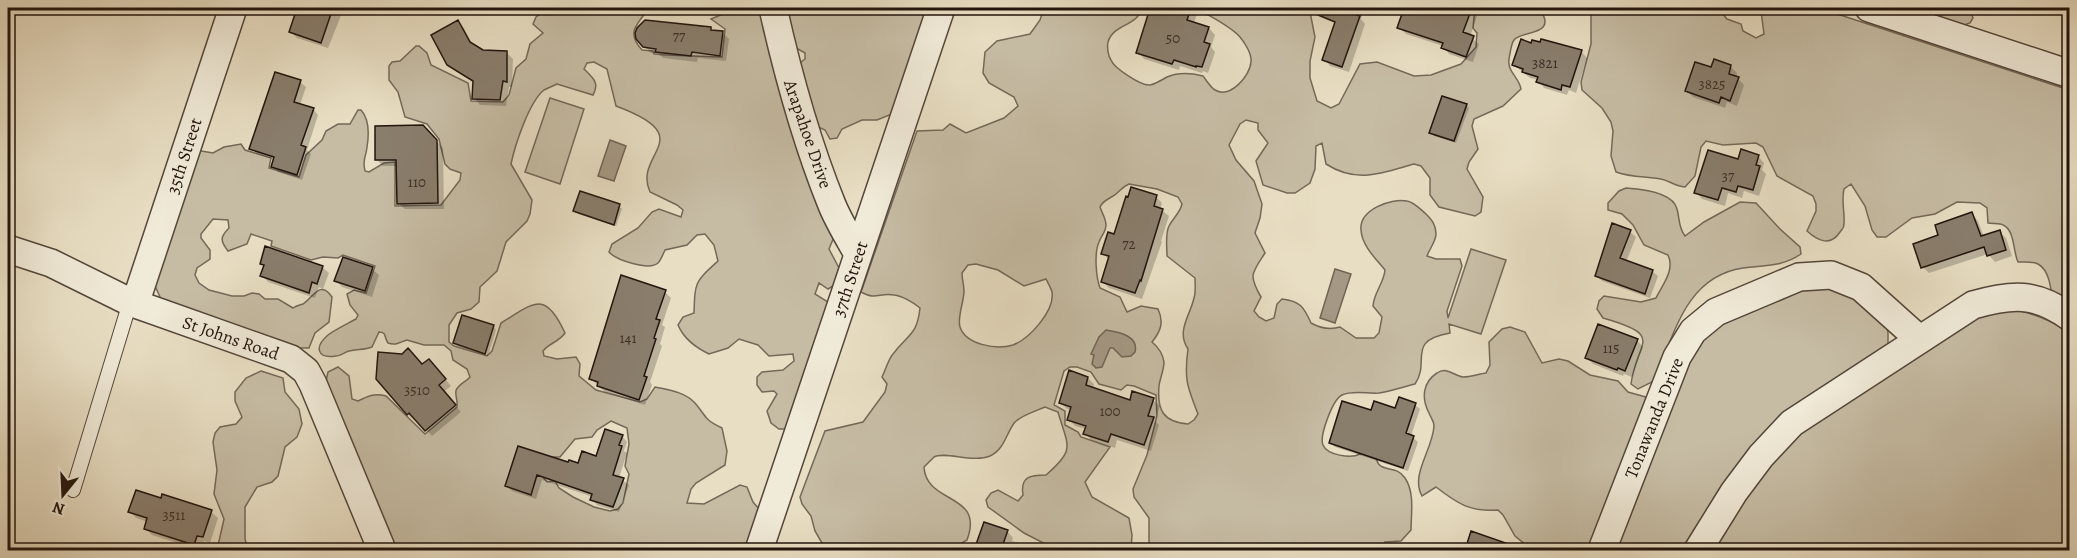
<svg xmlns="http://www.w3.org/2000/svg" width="2077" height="558" viewBox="0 0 2077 558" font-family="Alegreya,serif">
	<rect width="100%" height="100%" fill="#e8dec3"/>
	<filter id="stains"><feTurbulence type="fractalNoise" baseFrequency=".00333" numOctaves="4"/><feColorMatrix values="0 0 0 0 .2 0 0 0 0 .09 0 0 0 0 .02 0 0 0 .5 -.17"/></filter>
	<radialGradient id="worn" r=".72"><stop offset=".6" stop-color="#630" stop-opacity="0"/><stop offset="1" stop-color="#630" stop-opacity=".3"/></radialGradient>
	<path fill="#c6bca4" stroke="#746858" stroke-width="1.5" fill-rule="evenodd" d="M 549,8 L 566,11 L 569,8 L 621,8 L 622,13 L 626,13 L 629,8 L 647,8 L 647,11 C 635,26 627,34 642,50 L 653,51 L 654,54 C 677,56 699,56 722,57 L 725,29 L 711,19 L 728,12 L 731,8 L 761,8 L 834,237 L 829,249 L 839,268 L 833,286 L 828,289 L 819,283 L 815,294 L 828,302 L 786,429 L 779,429 L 771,423 L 767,411 L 777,394 L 774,391 L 762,392 L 757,385 L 757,377 L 762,372 L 783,370 L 794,361 L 793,354 L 769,356 L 758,345 L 739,339 L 728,348 L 709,354 C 695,347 684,339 678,325 L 683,317 L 694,313 C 695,281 695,282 718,261 L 714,245 L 705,234 L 697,235 L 687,245 L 665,250 C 663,254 661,260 658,263 C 649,271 616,260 609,252 L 612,244 L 638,228 L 652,212 L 659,209 L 681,217 L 683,210 L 677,205 L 650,192 C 632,153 702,138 616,106 L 607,69 L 594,62 L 587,63 L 584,69 C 593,78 600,83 593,95 L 557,84 C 553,86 548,88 544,90 C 529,102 515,145 511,164 L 532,200 L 530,214 L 527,221 L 506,242 L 497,271 L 480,287 L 479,302 L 471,309 L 457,313 L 449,325 L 449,342 L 454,346 L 487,356 L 492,351 L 501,323 C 534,303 545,289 565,333 C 559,342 549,343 543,351 L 544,356 L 557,359 L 576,357 L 580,364 L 579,376 L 596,390 L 640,402 L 647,399 L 655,387 C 669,390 685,392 695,403 C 707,417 703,419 722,428 L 727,451 L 725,465 L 696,483 L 691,489 L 687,503 L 704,504 L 740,485 L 747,487 L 753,502 L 759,509 L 745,550 L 395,550 L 325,386 L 328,372 L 338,367 L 349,376 L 352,399 L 358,401 C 368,396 374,393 386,396 L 425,434 L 457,407 C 458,401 455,396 456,391 C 457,385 466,382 470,377 L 467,369 L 453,360 L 451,351 L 444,345 L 424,345 L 407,340 C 400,342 396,346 388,343 C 384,338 387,332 379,332 L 372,347 C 365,350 357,349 349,351 C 345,352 340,356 336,356 C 317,359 314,347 328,335 C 336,329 347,324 356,319 L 358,315 L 350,305 L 347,294 L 354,290 L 366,293 L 375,266 L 343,255 L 338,258 L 323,257 L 311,260 L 271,246 L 272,241 L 251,234 L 247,244 L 228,251 C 220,241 220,237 229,228 L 228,220 L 213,219 L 201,234 L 201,238 L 210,250 L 210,259 L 197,268 L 195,275 L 199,283 L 209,290 L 232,296 L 244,296 L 252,293 L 259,294 L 265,299 L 278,299 L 293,308 C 296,306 300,305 303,304 C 313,298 320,279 332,297 L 329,322 L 315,333 L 309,348 L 296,348 L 161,299 L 155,286 L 196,150 L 213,153 L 224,147 L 241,144 L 245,150 L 271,158 L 269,168 L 299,177 L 306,155 L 322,140 L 326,131 L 338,124 L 350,124 L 358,110 L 361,110 C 369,119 369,135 367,147 C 366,158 362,159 365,171 L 369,172 L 384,163 L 395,162 L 395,206 L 441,205 L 460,180 L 461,173 L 450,169 L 445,164 L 439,139 L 427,124 L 405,117 L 398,92 L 389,80 L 389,66 L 392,62 L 400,61 L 416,46 L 419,46 L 427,53 L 431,65 L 468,83 L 471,101 L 503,102 L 509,95 L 516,68 L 526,59 L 530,44 L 543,33 L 533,24 L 536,17 ZM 611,421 L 627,428 L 629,444 L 625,466 L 629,474 L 623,503 L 618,509 L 610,511 L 594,507 L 573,497 L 559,488 L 555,481 L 547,482 L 542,476 L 553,457 L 560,457 L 575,439 L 592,437 L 597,430 Z
		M 784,8 L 928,8 L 892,114 L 877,120 L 862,120 L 842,129 L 837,138 L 830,139 L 825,130 L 814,125 L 796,66 L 805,59 L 805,53 L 791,45 Z
		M 1044,8 L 1142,8 C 1137,27 1114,23 1108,42 C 1107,47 1108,56 1111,60 C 1114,68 1141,86 1150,85 C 1155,84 1162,80 1167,77 C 1179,72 1191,73 1203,76 C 1207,81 1210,87 1215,90 C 1230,99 1250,76 1251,62 C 1252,54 1245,43 1240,37 C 1230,26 1213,18 1201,11 L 1201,8 L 1302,8 L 1310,12 L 1315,37 L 1310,61 L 1310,78 L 1317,101 L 1331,108 L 1339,104 L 1360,64 L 1377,62 L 1414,76 L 1431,75 L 1461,64 L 1476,47 L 1477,33 L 1473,28 L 1475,8 L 1539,8 C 1560,37 1520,30 1514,40 C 1511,44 1510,54 1509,59 C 1507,72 1519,77 1521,89 L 1503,106 L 1474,119 L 1472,126 L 1478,149 L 1469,162 L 1467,169 L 1483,197 L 1481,212 L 1475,216 L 1439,207 L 1430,195 L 1430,178 L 1421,166 L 1414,164 C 1382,173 1357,184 1326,164 L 1322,143 L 1316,146 L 1315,169 L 1310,183 L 1295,193 L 1287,193 L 1263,185 L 1256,161 L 1268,143 L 1258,130 L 1258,123 L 1246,120 L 1240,124 L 1229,145 L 1236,160 L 1254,181 L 1262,204 L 1260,218 L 1255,233 L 1265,253 C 1252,273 1248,275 1261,297 L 1254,311 L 1259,317 L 1266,321 L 1274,318 L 1277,304 L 1282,299 C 1300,301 1304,307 1311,323 C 1320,328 1330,330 1340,327 L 1356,338 L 1374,338 L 1379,333 L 1382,317 L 1373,306 C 1374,292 1384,283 1385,270 C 1376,259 1362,246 1361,230 C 1359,210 1390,198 1407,201 C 1414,202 1420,209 1426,214 C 1432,220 1436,225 1436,234 C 1436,241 1429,250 1427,256 L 1436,259 L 1460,259 L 1462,266 L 1447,311 L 1448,318 L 1471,249 L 1506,260 L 1481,334 L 1449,324 L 1450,333 C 1405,341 1431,361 1415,384 C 1403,387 1391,391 1379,393 C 1367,394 1353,390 1342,395 C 1333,399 1319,436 1323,445 C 1327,455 1351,459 1360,454 C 1365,452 1370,447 1375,444 C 1374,481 1393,460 1405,478 C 1415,493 1411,514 1411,530 L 1401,541 L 1385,542 L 1379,550 L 1153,550 L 1149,542 L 1149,518 L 1134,497 L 1133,489 L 1147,455 L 1157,416 L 1156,395 L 1134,386 L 1127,385 L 1121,390 L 1099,384 L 1091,372 L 1077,367 L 1070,367 L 1064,371 L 1054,405 L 1065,411 L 1065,425 L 1078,432 L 1081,437 L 1110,447 L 1085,482 L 1092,497 L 1129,518 L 1132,535 L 1131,550 L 1057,550 L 1024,533 L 988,507 L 986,500 L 991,493 L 998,490 L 1018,501 L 1023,495 C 1020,476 1031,475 1046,475 C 1076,449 1068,447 1058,412 L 1045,407 C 1036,411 1022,415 1015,422 C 1006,433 1005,449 990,456 C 973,463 945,451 934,457 C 931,460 927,464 924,467 C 926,505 985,492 967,540 L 950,550 L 817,550 L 822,543 L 815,531 L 811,516 L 802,504 L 800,497 L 825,431 L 863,422 L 885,392 L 887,384 L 882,377 C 886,369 888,360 893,354 C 908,334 917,336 920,308 C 913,302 902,296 894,295 C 879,292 877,301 861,292 L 917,131 L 943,130 L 950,124 L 966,133 L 1004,118 L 1018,106 L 1014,97 L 989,83 L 983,73 L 985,52 L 997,41 L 1030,34 L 1040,20 ZM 1129,184 L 1157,189 L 1178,197 L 1182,204 C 1180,213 1173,218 1169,226 C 1165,234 1167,247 1167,256 L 1195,278 C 1195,284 1196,292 1194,298 C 1190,316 1176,331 1188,349 C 1184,379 1187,386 1198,414 L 1194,420 L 1188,424 C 1163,422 1157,410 1159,386 C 1160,378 1164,370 1164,362 C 1163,355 1158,347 1152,342 C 1161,331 1164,322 1158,309 L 1141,306 L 1127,312 L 1120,297 L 1100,288 C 1096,277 1094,253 1099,242 C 1101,236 1106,232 1106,225 C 1106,219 1102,213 1100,207 C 1104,199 1110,199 1116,194 C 1121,190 1122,187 1129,184 ZM 976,264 L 998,270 L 1024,286 L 1046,279 C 1048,283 1051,288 1052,292 C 1055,311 1029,339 1013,345 C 997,350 966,345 960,327 C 957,317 964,302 964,291 C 964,285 962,279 962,273 L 968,265 Z
		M 1591,8 L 1724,8 L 1722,13 L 1727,19 L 1741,24 L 1743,31 L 1756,38 L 1764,34 L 1761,11 L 1766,8 L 1819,8 L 2069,90 L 2069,310 L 2051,300 C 2052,289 2049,270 2038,264 C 2032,261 2025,262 2018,262 C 2013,252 2015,230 2003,225 C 2000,223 1992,224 1988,223 L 1987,208 L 1980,203 L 1957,202 L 1935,214 L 1912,218 L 1886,237 L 1877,237 L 1872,230 L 1865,206 L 1851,184 L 1844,189 C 1841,201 1845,212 1844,224 C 1844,228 1843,228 1840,232 C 1831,246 1819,242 1807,231 L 1816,211 L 1816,204 L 1813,196 L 1777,176 L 1763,147 L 1756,143 L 1723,145 L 1706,141 L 1701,147 L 1695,176 L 1685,187 C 1675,186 1670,181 1661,179 C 1645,176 1633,178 1616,172 L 1611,156 L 1613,131 L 1611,122 L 1602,108 L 1582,90 L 1581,82 L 1591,44 Z
		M 1924,8 L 1969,8 L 1973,18 L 1970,23 L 1964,25 L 1925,12 Z
		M 550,98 L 584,109 L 560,184 L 525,172 Z
		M 1626,188 C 1641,189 1673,192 1677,209 C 1680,219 1678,227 1685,236 L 1704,222 L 1740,202 L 1756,203 L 1780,229 L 1800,247 L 1801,254 C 1782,267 1765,265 1743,268 C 1688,276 1675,330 1657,375 L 1652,382 L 1638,389 L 1631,384 C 1637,340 1666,336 1603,318 L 1597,309 L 1599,301 L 1604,296 L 1641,302 L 1656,298 C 1663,284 1675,270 1668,255 L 1644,245 L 1633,225 L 1622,214 L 1608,210 L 1608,203 L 1619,191 Z
		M 1824,287 L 1854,295 L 1886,322 L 1888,333 L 1888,345 L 1799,411 L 1689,550 L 1615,550 C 1631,509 1647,468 1663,426 C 1674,399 1688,351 1710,332 C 1734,311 1793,291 1824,287 Z
		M 2016,310 C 2036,314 2052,321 2069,332 L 2069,550 L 1712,550 L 1759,478 L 1802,432 L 1983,313 Z
		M 1510,327 L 1525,332 L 1542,363 L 1559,359 L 1568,361 L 1590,375 L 1618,381 L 1628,392 L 1653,399 L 1593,550 L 1532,550 L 1515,536 L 1503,515 L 1498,510 C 1470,512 1458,504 1436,487 L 1422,496 C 1410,475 1433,449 1434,426 C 1434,421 1431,418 1429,413 C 1421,398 1423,382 1437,373 C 1447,366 1454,376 1463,377 C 1470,377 1479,374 1486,373 L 1490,365 L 1489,342 L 1502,329 Z
		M 261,371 L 283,378 L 285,392 L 299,409 L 302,424 L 297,437 L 285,447 L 278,476 L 272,482 L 257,487 L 245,507 L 245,539 L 248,550 L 217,550 L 224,519 L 214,494 L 217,470 L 213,442 L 215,433 L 220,427 L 236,424 L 242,417 L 235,401 L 235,392 L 246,378 Z"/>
	<path fill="#a59985" stroke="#716455" stroke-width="1.5" d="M 610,140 L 626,146 L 614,181 L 598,176 Z
		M 1335,269 L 1351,274 L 1335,323 L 1320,318 Z
		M 1106,330 C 1119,332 1139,336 1135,352 L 1131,356 L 1122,357 L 1113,348 L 1110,348 L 1102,367 L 1096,368 L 1092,364 L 1094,355 L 1091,354 L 1099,337 Z"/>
	<path fill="#0003" d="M 299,8 L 344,8 L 328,48 L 297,38 L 291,32 Z
		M 1153,8 L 1199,8 L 1194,23 L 1209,28 L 1215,35 L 1211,47 L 1215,52 L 1208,73 L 1203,71 L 1202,73 L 1180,66 L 1179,70 L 1144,59 L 1138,52 Z
		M 1325,8 L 1364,8 L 1361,19 L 1365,24 L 1349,72 L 1330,66 L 1324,59 L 1336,25 L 1331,19 L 1334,11 Z
		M 1406,8 L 1465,8 L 1471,9 L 1477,16 L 1470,37 L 1479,44 L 1473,62 L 1449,54 L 1443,46 L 1406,34 L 1399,27 Z
		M 458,22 L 464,28 L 474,47 L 482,52 L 507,53 L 513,59 L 512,87 L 509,87 L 506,106 L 480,105 L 474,98 L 474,82 L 456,71 L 448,64 Z
		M 710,29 L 713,32 L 722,32 L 729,39 L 726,61 L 698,58 L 697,62 L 663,58 L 659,54 L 651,53 L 644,46 Z
		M 1532,45 L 1581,51 L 1587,58 L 1576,93 L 1569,90 L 1567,95 L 1544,88 L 1538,80 L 1530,78 L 1514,65 Z
		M 1715,61 L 1731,67 L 1737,73 L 1736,77 L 1744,85 L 1737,106 L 1727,102 L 1725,108 L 1693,97 L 1687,91 L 1712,69 Z
		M 300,82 L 306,87 L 300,105 L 313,109 L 318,115 L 307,150 L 311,154 L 302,180 L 278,172 L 273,166 L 275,160 L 257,154 L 251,148 Z
		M 1466,105 L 1469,108 L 1456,143 L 1434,136 L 1431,133 Z
		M 423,127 L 443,148 L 444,209 L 405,209 L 398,203 L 398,166 L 383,166 L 377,160 Z
		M 1758,156 L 1764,163 L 1762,170 L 1766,174 L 1759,196 L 1744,191 L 1742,198 L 1728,193 L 1725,206 L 1702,199 L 1696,192 L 1739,161 Z
		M 1156,197 L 1162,203 L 1160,209 L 1169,216 L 1161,241 L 1162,242 L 1142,299 L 1109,288 L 1102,281 L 1109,260 L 1103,253 L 1115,235 Z
		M 619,206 L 622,209 L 616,226 L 578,214 L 575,211 Z
		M 1972,214 L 1978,221 L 1984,237 L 1999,232 L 2006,238 L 2012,256 L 1995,262 L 1988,254 L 1929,273 L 1923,267 L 1940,236 Z
		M 1630,232 L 1636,237 L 1626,262 L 1652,271 L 1658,276 L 1650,298 L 1602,281 L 1597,276 Z
		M 344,259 L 372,269 L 379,275 L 372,297 L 342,287 L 336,280 Z
		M 261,263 L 322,267 L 329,273 L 323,289 L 319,287 L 315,298 L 268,282 L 262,275 L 265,267 Z
		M 665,292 L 671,298 L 662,325 L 665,327 L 660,344 L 662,346 L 650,382 L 652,385 L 645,405 L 605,392 L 591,379 Z
		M 463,317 L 494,327 L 496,330 L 488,356 L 457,346 L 454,343 Z
		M 1637,340 L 1643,347 L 1632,377 L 1624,374 L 1623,376 L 1593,364 L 1586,357 Z
		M 422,366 L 435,367 L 451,386 L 444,392 L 461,412 L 432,436 L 416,419 L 414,420 L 408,414 Z
		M 1088,378 L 1094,384 L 1093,389 L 1131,401 L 1153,400 L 1160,406 L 1155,421 L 1159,425 L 1151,451 L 1117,440 L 1115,448 L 1091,440 L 1085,433 L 1086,429 L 1075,426 L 1069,419 L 1072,410 L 1067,409 L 1060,402 Z
		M 1415,405 L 1420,409 L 1411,436 L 1418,442 L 1408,471 L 1335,447 L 1330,442 L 1396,410 Z
		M 622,436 L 627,442 L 624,451 L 627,453 L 619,478 L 629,485 L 619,512 L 597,505 L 592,499 L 593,497 L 542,480 L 536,499 L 512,491 L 506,486 L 519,447 L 569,464 L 579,465 L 597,457 Z
		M 130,511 L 211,512 L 218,518 L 210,543 L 204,541 L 199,550 L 152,535 L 145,528 L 148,522 L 136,518 Z
		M 985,524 L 1007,531 L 1013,538 L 1012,541 L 1042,550 L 976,550 Z
		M 1458,546 L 1467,549 L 1502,546 L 1501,550 L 1456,550 Z"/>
	<path fill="#897d6c" stroke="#22140d" stroke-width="1.5" d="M 297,8 L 333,8 L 321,43 L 289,32 Z
		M 1150,8 L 1191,8 L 1187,20 L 1209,27 L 1204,42 L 1210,44 L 1202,67 L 1196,66 L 1196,67 L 1174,60 L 1172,64 L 1136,53 Z
		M 1301,8 L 1356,8 L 1354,14 L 1360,16 L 1342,67 L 1322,60 L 1335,22 Z
		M 1404,8 L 1472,8 L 1463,32 L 1474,36 L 1466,57 L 1441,48 L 1443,43 L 1397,28 Z
		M 458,20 L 470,42 L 483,50 L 507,51 L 507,82 L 503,81 L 500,100 L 472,99 L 473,81 L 447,65 L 431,35 Z
		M 645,20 L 711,27 L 711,30 L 723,31 L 720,56 L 692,52 L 691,56 L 655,52 L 656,49 L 643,47 L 636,39 L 635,33 L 637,28 Z
		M 1521,39 L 1531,43 L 1532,40 L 1540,42 L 1541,39 L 1582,50 L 1570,87 L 1562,85 L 1561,90 L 1536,82 L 1538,77 L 1522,72 L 1523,69 L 1512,65 Z
		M 1714,59 L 1731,65 L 1729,74 L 1739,77 L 1730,101 L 1721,97 L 1719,103 L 1685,91 L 1695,62 L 1711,67 Z
		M 275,72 L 301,80 L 294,102 L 314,108 L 301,145 L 306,147 L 297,175 L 271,167 L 274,157 L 249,149 Z
		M 1442,96 L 1467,104 L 1454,141 L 1429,133 Z
		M 423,125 L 437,140 L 438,203 L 397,204 L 396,160 L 375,160 L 375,126 Z
		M 1741,149 L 1759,155 L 1756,165 L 1760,166 L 1753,190 L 1738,186 L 1736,192 L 1722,188 L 1718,200 L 1694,193 L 1708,150 L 1738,159 Z
		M 1131,187 L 1157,195 L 1154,206 L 1163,209 L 1141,281 L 1140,280 L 1135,293 L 1101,282 L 1109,256 L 1101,254 L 1108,232 L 1114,234 L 1126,196 L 1128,197 Z
		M 580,191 L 620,204 L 614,225 L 573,211 Z
		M 1972,212 L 1981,236 L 2000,230 L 2006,250 L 1987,256 L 1984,247 L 1921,268 L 1913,244 L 1938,235 L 1935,225 Z
		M 1612,223 L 1631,230 L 1620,258 L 1653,270 L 1645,294 L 1595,276 Z
		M 265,246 L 323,266 L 317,284 L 312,282 L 309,293 L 260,276 L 264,265 L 260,264 Z
		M 343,257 L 373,267 L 365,291 L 334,281 Z
		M 621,275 L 666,290 L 656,319 L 660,320 L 654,338 L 656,339 L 644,376 L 647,377 L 639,400 L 597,386 L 598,382 L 589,379 Z
		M 462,315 L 494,325 L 485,354 L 453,343 Z
		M 1598,324 L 1638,339 L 1625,371 L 1618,368 L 1617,370 L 1585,358 Z
		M 408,348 L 422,364 L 429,359 L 446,379 L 439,385 L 456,405 L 425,431 L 409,413 L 407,415 L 376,379 L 378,352 L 402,354 Z
		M 1069,370 L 1088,377 L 1086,385 L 1130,400 L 1132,391 L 1154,398 L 1148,416 L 1154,417 L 1144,445 L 1111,434 L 1108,442 L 1083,434 L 1086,426 L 1067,420 L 1071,407 L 1059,403 Z
		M 1399,397 L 1416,403 L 1406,433 L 1414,436 L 1403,468 L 1329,443 L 1342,401 L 1371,410 L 1374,401 L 1395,408 Z
		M 605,429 L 623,435 L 619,445 L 622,446 L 613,475 L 624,478 L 613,507 L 590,500 L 592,494 L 537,475 L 531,495 L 505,486 L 518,446 L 568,462 L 569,460 L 578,463 L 582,451 L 596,456 Z
		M 136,490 L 161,498 L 162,494 L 212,510 L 203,537 L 197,536 L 194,545 L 144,529 L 147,518 L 128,512 Z
		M 984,522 L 1008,530 L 1001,550 L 974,550 Z
		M 1471,531 L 1520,548 L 1520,550 L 1465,550 Z"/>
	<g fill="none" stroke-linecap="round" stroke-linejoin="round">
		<defs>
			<path id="lane" d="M 73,490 L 130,302"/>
			<path id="street" d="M 773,8 C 788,75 806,141 832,205 C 839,222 849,238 858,254
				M 1869,8 L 2070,74
				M 8,249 L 51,263 L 130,302 L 291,359 L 306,371 L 313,384 L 382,550
				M 135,304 L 233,8
				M 759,550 L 941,8
				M 1602,550 L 1677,357 L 1693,331 L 1716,312 L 1799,277 L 1831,275 L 1861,287 L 1919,339
				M 1698,550 L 1734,492 L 1761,456 L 1792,423 L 1973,305 C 2012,294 2035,292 2070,317"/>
		</defs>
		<use href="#lane" stroke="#54463a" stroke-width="16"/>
		<use href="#street" stroke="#54463a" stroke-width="30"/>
		<use href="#lane" stroke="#f0ead8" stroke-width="14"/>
		<use href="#street" stroke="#f0ead8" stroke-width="27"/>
	</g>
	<g text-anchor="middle" stroke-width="4.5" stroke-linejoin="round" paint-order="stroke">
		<g font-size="15" fill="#3c2e25">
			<text x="679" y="41">77</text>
			<text x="1173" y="43">50</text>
			<text x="1545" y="68">3821</text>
			<text x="1712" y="89">3825</text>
			<text x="1728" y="181">37</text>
			<text x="417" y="187">110</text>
			<text x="1129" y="249">72</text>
			<text x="628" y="343">141</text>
			<text x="1611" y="353">115</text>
			<text x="417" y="395">3510</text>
			<text x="1110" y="416">100</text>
			<text x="174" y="520">3511</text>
		</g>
		<g font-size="18" fill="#22140d" stroke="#f0ead8">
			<text transform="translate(808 134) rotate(71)" y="6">Arapahoe Drive</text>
			<text transform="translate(184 156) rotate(-72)" y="6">35th Street</text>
			<text transform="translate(850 279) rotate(-72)" y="6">37th Street</text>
			<text transform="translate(231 338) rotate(19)" y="6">St Johns Road</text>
			<text transform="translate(1654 418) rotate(-68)" y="6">Tonawanda Drive</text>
		</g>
	</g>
	<rect width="2077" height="558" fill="none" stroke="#e8dec3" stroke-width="30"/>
	<rect x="9" y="9" width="2059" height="540" fill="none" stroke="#22140d" stroke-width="3"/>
	<rect x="15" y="15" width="2047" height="528" fill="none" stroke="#22140d" stroke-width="1.5"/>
	<g transform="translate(63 495) rotate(198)" stroke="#f0ead8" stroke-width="4.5" paint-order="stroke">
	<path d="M0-4.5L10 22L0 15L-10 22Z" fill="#22140d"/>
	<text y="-9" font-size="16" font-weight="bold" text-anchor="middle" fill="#22140d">N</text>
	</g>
	<rect width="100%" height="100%" filter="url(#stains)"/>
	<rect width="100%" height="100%" fill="url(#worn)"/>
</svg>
